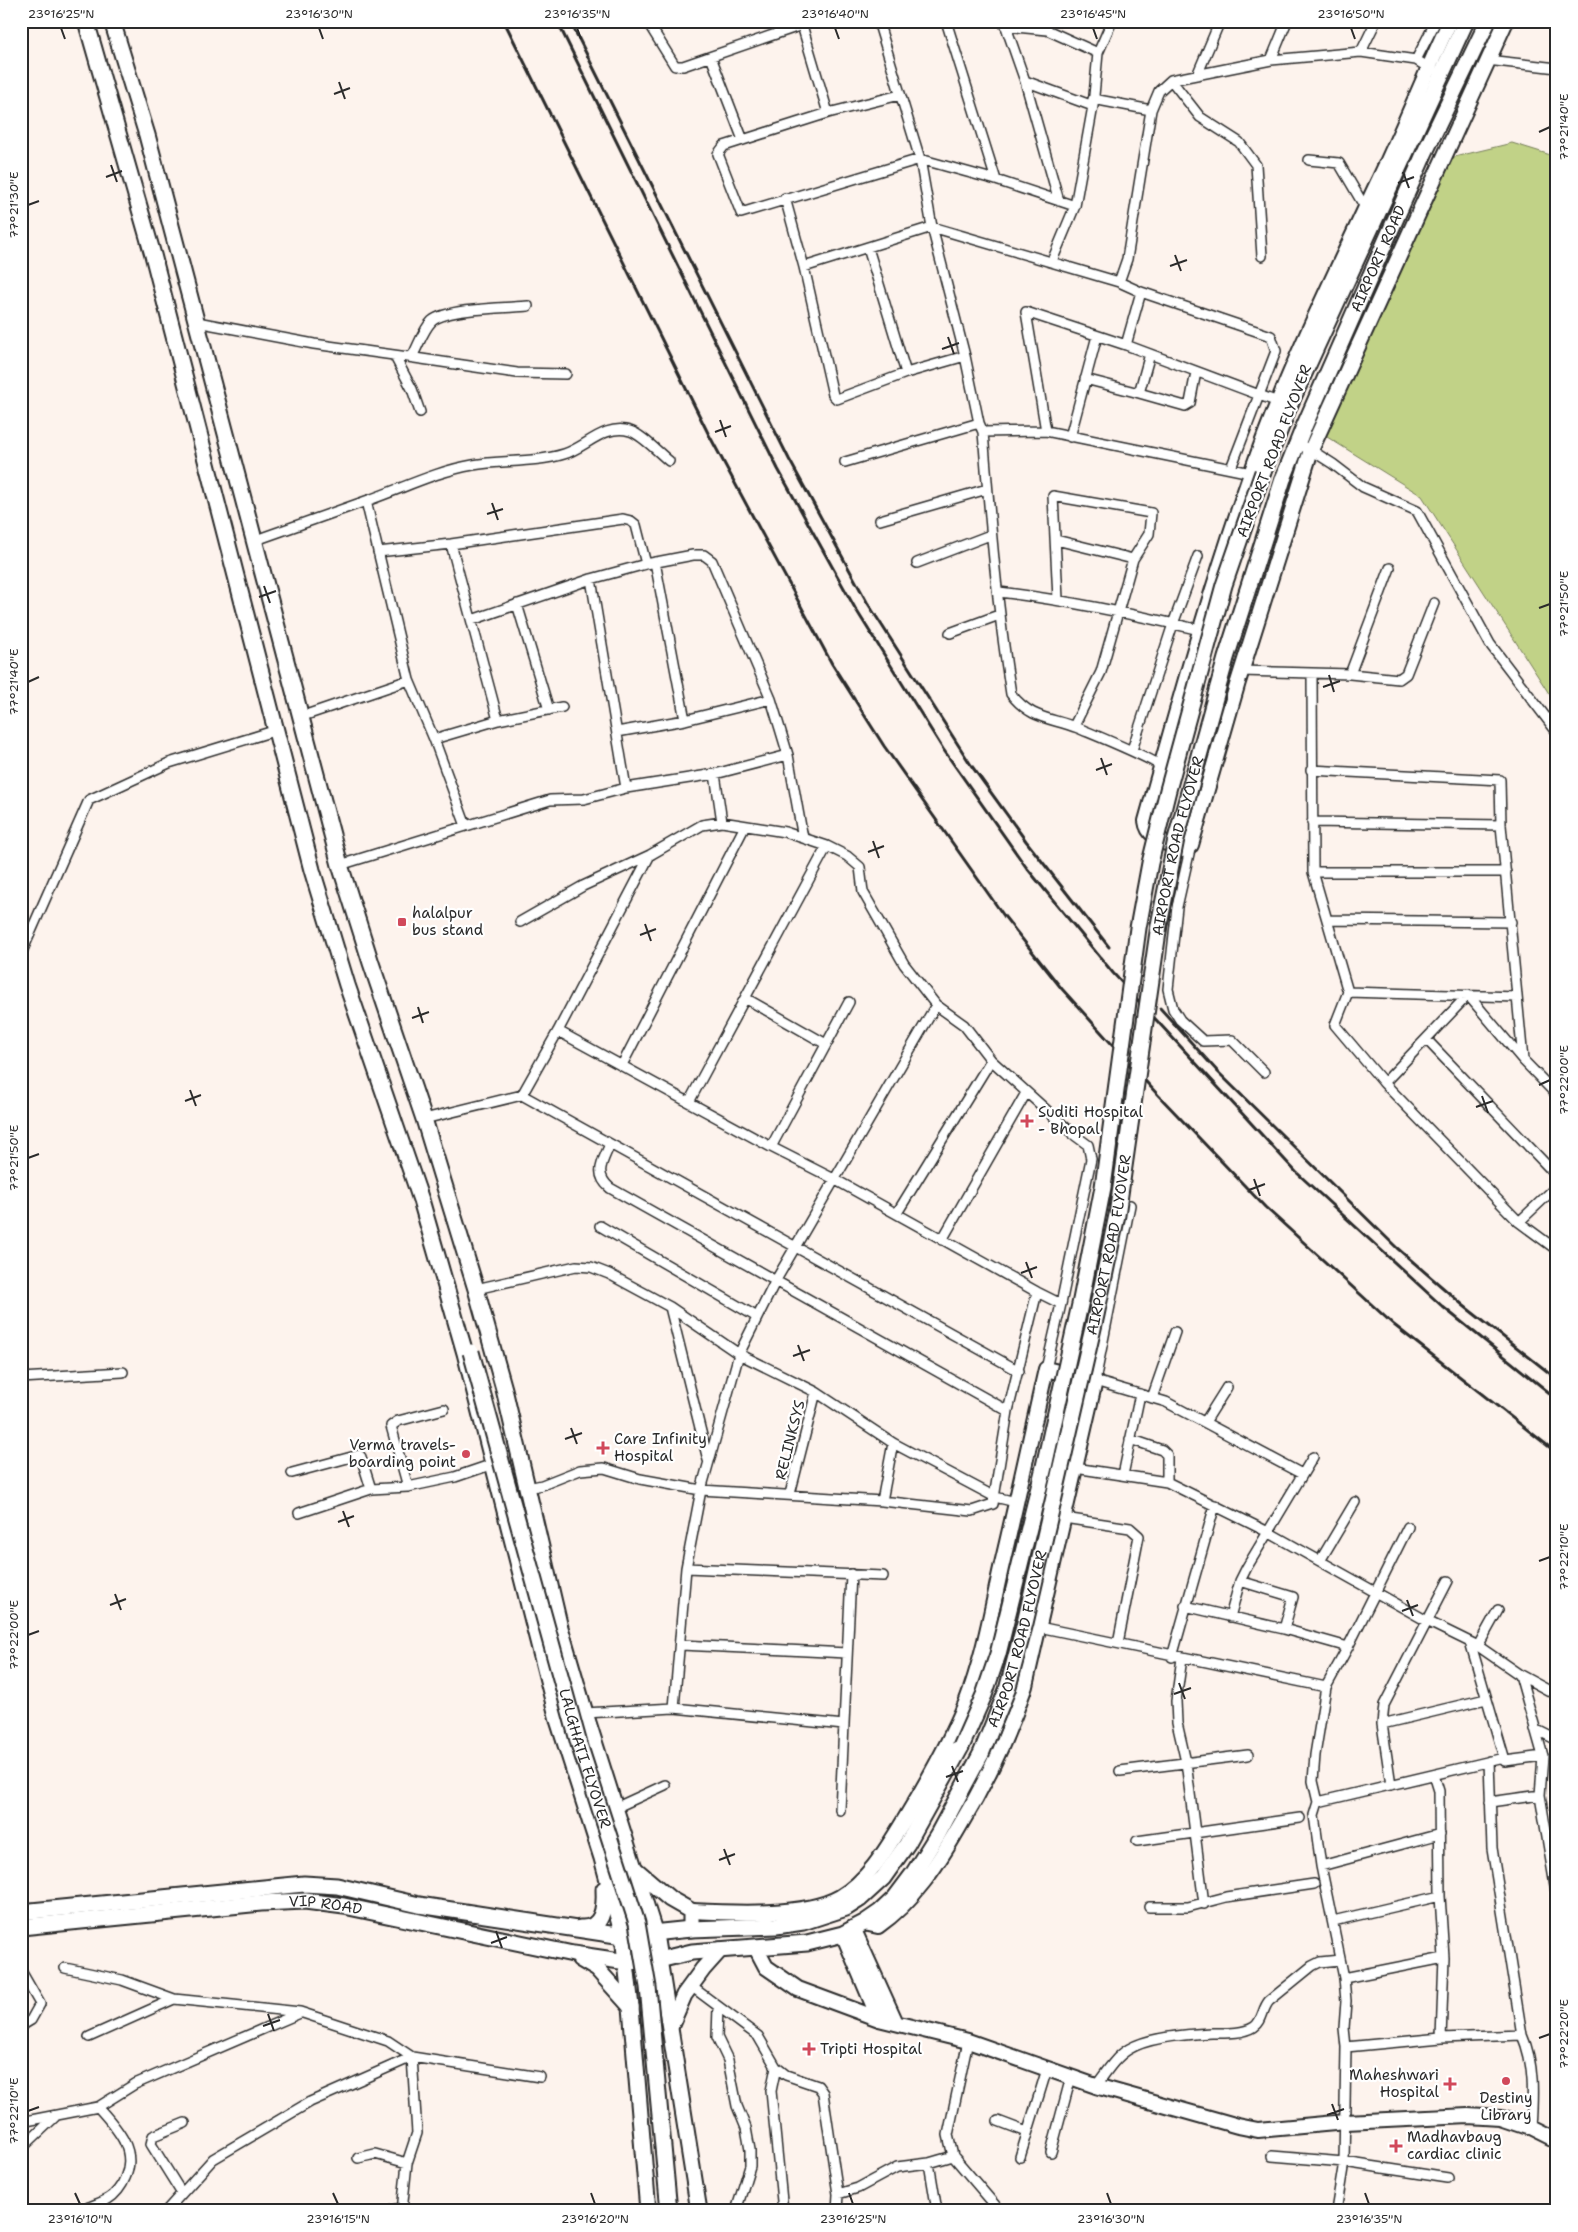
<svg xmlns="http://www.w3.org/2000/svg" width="1578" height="2232" viewBox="0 0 1578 2232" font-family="'Shantell Sans',sans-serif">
	<rect width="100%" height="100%" fill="#fdf3ed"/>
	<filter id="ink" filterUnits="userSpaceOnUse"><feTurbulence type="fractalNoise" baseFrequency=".02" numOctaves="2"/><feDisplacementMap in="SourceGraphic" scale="10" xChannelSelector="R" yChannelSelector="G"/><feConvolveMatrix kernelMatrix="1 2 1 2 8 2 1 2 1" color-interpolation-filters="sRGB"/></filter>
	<g filter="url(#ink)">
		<path fill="#c1d287" stroke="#767e59" d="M 1512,143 L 1557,157 L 1557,706 L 1422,496 L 1319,432 L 1450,158 Z"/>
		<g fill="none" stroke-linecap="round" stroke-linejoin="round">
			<defs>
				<path id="street" d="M 647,21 L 675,66 L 683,66 L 802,25
					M 878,21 L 920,159 L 932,227 L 965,356 L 979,423 L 983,432 C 990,520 997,607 1011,694 C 1032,720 1049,717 1078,728 C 1107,740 1135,751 1162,766
					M 946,21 L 996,180
					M 1004,21 L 1025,81 L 1059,201
					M 801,22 L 828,113
					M 1005,26 L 1047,30 L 1098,53
					M 1361,52 L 1376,21
					M 711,57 L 743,140
					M 1271,60 L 1287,21
					M 1416,60 L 1436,21
					M 1487,60 L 1557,68
					M 1198,73 L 1220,21
					M 1171,80 L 1200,117 L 1239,142 L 1256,165 L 1262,256
					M 1025,81 L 1093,106
					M 900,95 L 828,113 L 724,146 L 718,154 L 741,213 L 920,159 L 996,180 L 1075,206
					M 1093,99 L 1151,110
					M 1309,160 L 1339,163 L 1366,209
					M 785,198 L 804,267 L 833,395 L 837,399 L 906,373 L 965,356
					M 868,248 L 906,373
					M 1052,261 L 1075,206 L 1093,106 L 1098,53 L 1112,21
					M 804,267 L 932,227 L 1119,282 L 1141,292 L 1271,336 L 1276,351 L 1231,468
					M 1119,282 L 1127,259 L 1151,110 L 1159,91 L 1171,80 L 1271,60 L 1361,52 L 1416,60 L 1433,70
					M 197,322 L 314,344 L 408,357 L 413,355 C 419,344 423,330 432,321 C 447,308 507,308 528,306
					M 1126,345 L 1141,292
					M 1150,354 L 1139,393 L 1185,406 L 1190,403 L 1196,372
					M 394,355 L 412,389 L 420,412
					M 408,357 L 517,373 L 566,374
					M 1085,379 L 1139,393
					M 1046,431 L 1026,312 L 1126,345 L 1278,402
					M 983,432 L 1046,431 L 1251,473
					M 1070,437 L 1097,336
					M 1297,444 L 1311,450 L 1333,464 L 1363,487 L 1417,511 L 1490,644 L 1557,732
					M 845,462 L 979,423
					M 880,520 L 987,489
					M 1056,540 L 1133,559
					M 253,541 L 366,501
					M 451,544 L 498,720
					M 378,552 L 451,544 L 623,519 L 631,521 L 636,525 L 646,564
					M 655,562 L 685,720
					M 917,563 L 990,535
					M 591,579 L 626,788
					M 999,592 C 1067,600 1133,614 1200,630
					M 1058,599 L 1053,496 L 1151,513 L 1149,534 L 1133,559 L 1101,672 L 1074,726
					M 517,604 L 549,710
					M 472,620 L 591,579 L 646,564 L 693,555 L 704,555 L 712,561 L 771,699 L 788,755 L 803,838
					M 950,633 L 999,615
					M 1241,671 L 1350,674 L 1399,679 L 1406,674 L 1434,603
					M 1350,674 L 1390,568
					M 1312,675 L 1313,872 L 1348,992 L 1335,1025 L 1384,1083 L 1519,1222 L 1557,1250
					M 562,707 L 498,720 L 434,739 L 409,680 L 366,501 C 401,489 437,471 473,465 C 503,460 535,463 564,454 C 585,448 605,423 630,431 C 641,434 659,453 669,461
					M 300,717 L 409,680
					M 617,732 L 685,720 L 771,699
					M 434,739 L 466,826
					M 1132,750 L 1173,624 L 1198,556
					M 1311,770 L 1500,780 L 1501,825 L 1523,1060
					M 715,774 L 722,822
					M 1312,822 L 1501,825
					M 1191,845 L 1177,907 L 1168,989 L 1173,1009 L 1180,1020 L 1203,1041 L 1232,1040 L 1264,1072
					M 340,865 L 550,800 L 584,799 L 626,788 L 715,774 L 788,755
					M 1313,872 L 1506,872
					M 1327,920 L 1511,922
					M 520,922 L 583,886 L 650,855 L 702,825 L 722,822 L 785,832 L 827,846 L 847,856 L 860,867 L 863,892 L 904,964 L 936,1005 L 964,1025 L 991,1060 L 1073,1134 L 1088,1145 L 1091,1159 L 1061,1304 L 1037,1292 L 1008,1411 L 993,1504 L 972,1511 L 882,1501 L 701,1490 L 640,1479 L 604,1468 L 580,1470 L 542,1485 L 528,1488
					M 21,954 L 89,800 L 169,763 L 277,730
					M 1348,992 L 1517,997
					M 745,998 L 826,1044
					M 558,1031 L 771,1147 L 834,1179 L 1037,1292
					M 1427,1040 L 1557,1176
					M 622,1065 L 745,826
					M 1384,1083 L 1468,995 L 1523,1060 L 1557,1095
					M 522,1095 L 558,1031 L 650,855
					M 689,1102 L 827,846
					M 424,1119 L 522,1095 C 687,1188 854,1278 1019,1371
					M 610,1144 C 603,1162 593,1173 610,1188 L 1008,1411
					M 771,1147 L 849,1002
					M 1130,1205 L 1095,1381 L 1166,1402 L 1302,1474
					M 897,1213 L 991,1060
					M 1519,1222 L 1557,1186
					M 600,1226 L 757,1317
					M 942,1240 L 1026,1093
					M 476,1289 L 576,1266 L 591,1267 L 609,1274 L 670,1307 L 739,1354 L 816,1392 L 893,1443 L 995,1497 L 1016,1502
					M 670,1307 L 708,1460
					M 1046,1369 L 1061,1304
					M 21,1378 L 123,1372
					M 1152,1398 L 1175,1332
					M 1205,1422 L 1227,1387
					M 1130,1439 L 1162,1450 L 1167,1455 L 1167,1482
					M 1075,1468 L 1167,1482 L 1268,1532 L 1427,1621 L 1478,1646 L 1520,1675 L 1557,1695
					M 292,1473 L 359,1455 L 361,1457 L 371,1489
					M 1123,1475 L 1140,1394
					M 408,1487 L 391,1426 L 398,1421 L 444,1409
					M 790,1494 L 816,1392
					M 882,1501 L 893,1443
					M 299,1513 L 371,1489 L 408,1487 L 455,1477 L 493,1464
					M 1064,1518 L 1130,1528 L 1139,1536 L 1118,1643
					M 1320,1561 L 1355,1502
					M 686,1568 L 883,1576
					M 1240,1581 L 1293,1597 L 1284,1629
					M 1185,1606 L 1284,1629 L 1348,1647
					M 1230,1617 L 1240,1581 L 1247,1567 L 1313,1457
					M 1039,1627 L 1326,1687
					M 681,1645 L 847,1653
					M 1471,1645 L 1505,1761 L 1543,1756
					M 1478,1646 L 1498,1610
					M 1172,1657 L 1215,1505
					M 1182,1658 L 1176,1701 L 1177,1723 L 1186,1762 L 1204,1904
					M 1520,1675 L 1543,1756 L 1540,1795 L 1557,1898
					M 674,1708 L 686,1568 L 701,1490 L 739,1354 L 776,1280 L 936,1005
					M 585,1713 L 674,1708 L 844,1725
					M 1382,1724 L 1486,1699
					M 1535,1729 L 1557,1740
					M 1489,1761 L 1492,1848 L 1522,2035 C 1535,2064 1533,2097 1531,2128
					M 1120,1771 L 1248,1755
					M 1434,1775 L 1439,1791 L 1440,1896 L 1444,1958 L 1441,2038
					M 1391,1785 L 1382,1724 L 1384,1705 L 1448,1581
					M 1318,1802 L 1313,1781 L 1315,1755 L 1326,1687 L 1348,1647 L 1408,1527
					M 1490,1802 L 1540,1795
					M 615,1808 L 665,1785
					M 840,1810 L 851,1574
					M 1137,1841 L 1300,1818
					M 1321,1866 L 1440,1834
					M 1149,1907 L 1188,1907 L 1226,1897 L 1314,1884
					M 1333,1921 L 1440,1896
					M 65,1968 L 122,1980 L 174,1999 L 300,2012 L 388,2041 L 412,2057 L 540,2077
					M 21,1971 L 40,2004 L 31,2020 L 21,2026
					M 1344,1978 L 1444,1958
					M 691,1986 L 758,2036 L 776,2067 L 786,2075 L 818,2086 L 823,2093 L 838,2194 L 837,2211
					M 718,2007 L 717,2037 L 728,2060 L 737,2106 L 746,2128 L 750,2150 L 750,2166 L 736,2211
					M 89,2037 L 174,1999
					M 968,2041 L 948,2135 L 953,2156 L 1000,2211
					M 1346,2047 L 1441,2038 L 1522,2035
					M 776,2067 L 771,2091 L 783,2211
					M 1096,2086 C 1105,2074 1115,2057 1129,2049 C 1149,2037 1189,2034 1212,2033 C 1225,2033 1243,2034 1254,2027 C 1263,2021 1262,2009 1269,2001 L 1312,1966 L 1320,1962 L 1340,1960
					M 98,2107 L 135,2084 L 300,2013
					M 998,2121 L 1027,2132
					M 21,2122 L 98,2107 C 116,2127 138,2150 125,2178 C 122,2186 115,2195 108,2199 C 99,2204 88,2207 79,2211
					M 21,2149 L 57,2115
					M 1051,2152 L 1071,2077
					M 1272,2156 L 1344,2162 L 1448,2178
					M 1020,2157 L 1047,2069
					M 358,2158 L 375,2154 L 407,2163
					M 181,2192 L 151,2144 L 153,2136 L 185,2123
					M 838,2194 L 858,2188 L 897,2167 L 929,2163
					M 166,2211 L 213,2159 L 310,2102 L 412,2057 L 417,2133 L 407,2163 L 402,2211
					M 390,2211 L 402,2207
					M 937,2211 L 929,2163 L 953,2156
					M 1274,2211 L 1276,2211
					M 1336,2211 L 1344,2162 L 1346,2047 L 1344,2028 L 1346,2001 L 1344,1978 L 1321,1866 L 1314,1815 L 1318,1802 L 1504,1758"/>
				<path id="secondary" d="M 1450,21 C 1424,76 1402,132 1376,186 C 1336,272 1294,357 1261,446 C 1216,569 1181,695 1146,821 C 1148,839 1168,843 1182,850 L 1191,845 L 1238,682 L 1311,450 L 1506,21
					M 691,1911 C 731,1913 805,1917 840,1897 C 870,1879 887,1848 905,1819 C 928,1781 949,1744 966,1703 C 983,1659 991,1613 1001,1568 C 1017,1501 1031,1435 1046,1369 L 1095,1381 L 1025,1686 C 1008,1736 987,1781 959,1827 C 937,1865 914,1901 878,1926 L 864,1923
					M 853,1928 L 896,2023
					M 843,1934 L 879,2019
					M 756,1948 L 766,1967 L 798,1989 L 879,2019 L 968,2041 L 1096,2086 L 1238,2126 L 1258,2130 L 1346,2122 L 1468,2116 L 1501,2118 L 1531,2128 L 1557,2141"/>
				<g id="primary">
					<path d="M 86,21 L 153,255 L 312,870 L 347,985 L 421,1200 L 465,1353 L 558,1720 L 602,1858 L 623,1936 L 631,2007 L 648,2211"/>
					<path d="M 112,21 L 147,135 L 340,865 L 371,963 L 424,1119 L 476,1289 L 504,1389 L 559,1624 L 585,1713 L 655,1934 L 699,2211"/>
					<path d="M 1263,472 L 1290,404 L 1466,21"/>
					<path id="s1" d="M 1283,479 L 1303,429 L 1425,152 L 1488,21"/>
					<path d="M 636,1870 L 670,1899 L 691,1911 L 691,1929"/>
					<path d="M 21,1912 L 304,1884 L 337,1886 L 419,1905 L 623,1936 L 691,1929 L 776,1926 L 803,1922 L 846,1908 L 860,1899 L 883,1878 L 907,1844 L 961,1747"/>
					<path id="s2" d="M 21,1927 L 261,1903 L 305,1901 L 344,1906 L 573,1954 L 627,1962 L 659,1960 L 692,1952 L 807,1943 L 843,1934 L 864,1923 L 880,1912 L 895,1898 L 913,1874 L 938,1834 L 981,1754"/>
					<path d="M 580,1928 C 603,1930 605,1907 604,1889"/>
					<path d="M 580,1959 L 597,1969 L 631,2007"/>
					<path d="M 671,2025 L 684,1995 L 703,1969 L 720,1950"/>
				</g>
			</defs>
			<use href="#street" stroke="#2b2b2b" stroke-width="12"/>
			<use href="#secondary" stroke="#2b2b2b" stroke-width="18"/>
			<use href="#primary" stroke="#2b2b2b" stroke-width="19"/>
			<use href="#street" stroke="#fff" stroke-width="9"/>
			<use href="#secondary" stroke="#fff" stroke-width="14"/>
			<use href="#primary" stroke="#fff" stroke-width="15"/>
			<path stroke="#2b2b2b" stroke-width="3" d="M 504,21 L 708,433 L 832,664 L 884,746 L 1004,916 L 1062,989 L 1158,1095 L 1265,1207 L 1394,1325 L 1557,1453
				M 557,21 L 778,469 L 855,608 L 943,749 L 1026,867 L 1113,973 L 1296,1172 L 1443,1307 L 1557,1399
				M 570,21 L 789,459 L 867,602 L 971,765 L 1026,841 L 1109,947
				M 1160,1008 L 1218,1072 L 1397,1248 L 1464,1306 L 1557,1379"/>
			<defs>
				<g id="primary-bridge">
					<path id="s3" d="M 471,1352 L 579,1744 L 637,1923 L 648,1987 L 669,2211"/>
					<path d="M 961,1747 L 984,1695 L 998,1654 L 1043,1471 L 1081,1300 L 1103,1187 L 1138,928 L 1150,863 L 1168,790 L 1224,585 L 1263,472"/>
					<path id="s4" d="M 981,1754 L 1007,1690 L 1025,1623 L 1096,1315 L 1117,1215 L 1159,925 L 1176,839 L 1226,658 L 1283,479"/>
				</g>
			</defs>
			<use href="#primary-bridge" stroke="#2b2b2b" stroke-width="19" stroke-linecap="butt"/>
			<use href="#primary-bridge" stroke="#fff" stroke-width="15"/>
		</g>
	</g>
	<path fill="none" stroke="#2b2b2b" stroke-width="2" d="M 61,28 L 65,39M 319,28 L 323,39M 577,28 L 581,39M 835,28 L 839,39M 1093,28 L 1097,39M 1351,28 L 1355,39M 339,82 L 345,99M 334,94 L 350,88M 1539,132 L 1550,127M 111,165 L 117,182M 1403,172 L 1409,188M 106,177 L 122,171M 1398,183 L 1414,177M 28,205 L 39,201M 1175,255 L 1181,271M 1170,266 L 1187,260M 948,337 L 954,354M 942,349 L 959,343M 720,420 L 726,437M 715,432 L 731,426M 492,503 L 498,520M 487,514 L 503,509M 264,586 L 270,603M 259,597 L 276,591M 1539,608 L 1550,604M 1329,675 L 1334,692M 28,682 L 39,677M 1323,687 L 1340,681M 1101,758 L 1107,775M 1096,770 L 1112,764M 873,841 L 879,858M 868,852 L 884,846M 645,924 L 651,941M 640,935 L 656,929M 418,1007 L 423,1023M 412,1018 L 429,1012M 1539,1085 L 1550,1080M 190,1090 L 196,1106M 1482,1096 L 1488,1113M 185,1101 L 201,1095M 1476,1107 L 1493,1101M 28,1158 L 39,1154M 1254,1179 L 1260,1196M 1249,1190 L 1265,1184M 1026,1262 L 1032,1278M 1021,1273 L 1037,1267M 798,1345 L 804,1361M 793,1356 L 810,1350M 571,1428 L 577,1444M 565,1439 L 582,1433M 343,1511 L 349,1527M 338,1522 L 354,1516M 1539,1561 L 1550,1557M 115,1594 L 121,1610M 1407,1600 L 1413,1616M 110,1605 L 126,1599M 1402,1611 L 1418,1605M 28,1635 L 39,1631M 1179,1683 L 1185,1699M 1174,1694 L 1191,1688M 952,1766 L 958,1782M 946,1777 L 963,1771M 724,1849 L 730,1865M 719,1860 L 735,1854M 496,1931 L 502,1948M 491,1943 L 507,1937M 268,2014 L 274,2031M 263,2026 L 280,2020M 1539,2038 L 1550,2034M 1332,2104 L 1338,2120M 28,2111 L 39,2107M 1327,2115 L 1344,2109M 75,2193 L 80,2204M 333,2193 L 338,2204M 591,2193 L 595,2204M 849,2193 L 853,2204M 1107,2193 L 1111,2204M 1365,2193 L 1369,2204"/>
	<g fill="#d1495b" stroke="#fff" stroke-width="2">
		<rect x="397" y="917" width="10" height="10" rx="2.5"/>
		<path d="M1024.5 1113.5h5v5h5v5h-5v5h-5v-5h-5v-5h5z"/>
		<path d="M600.5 1440.5h5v5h5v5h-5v5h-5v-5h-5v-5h5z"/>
		<circle cx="466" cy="1454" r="5"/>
		<path d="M806.5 2041.5h5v5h5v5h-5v5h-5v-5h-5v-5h5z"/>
		<circle cx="1506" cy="2081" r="5"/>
		<path d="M1447.5 2076.5h5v5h5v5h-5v5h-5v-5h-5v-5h5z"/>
		<path d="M1393.5 2138.5h5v5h5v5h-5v5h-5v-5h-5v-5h5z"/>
	</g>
	<g text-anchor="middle" stroke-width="4.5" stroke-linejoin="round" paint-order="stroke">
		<g font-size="15" fill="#2b2b2b" stroke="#fff">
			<text dy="5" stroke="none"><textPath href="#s1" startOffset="240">AIRPORT ROAD</textPath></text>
			<text transform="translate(1274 451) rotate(-69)" y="5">AIRPORT ROAD FLYOVER</text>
			<text dy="5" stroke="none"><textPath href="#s4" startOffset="931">AIRPORT ROAD FLYOVER</textPath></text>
			<text dy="5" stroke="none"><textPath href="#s4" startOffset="526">AIRPORT ROAD FLYOVER</textPath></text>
			<text transform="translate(790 1440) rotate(-76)" y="5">RELINKSYS</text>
			<text dy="5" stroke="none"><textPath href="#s4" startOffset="121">AIRPORT ROAD FLYOVER</textPath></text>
			<text dy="5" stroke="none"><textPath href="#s3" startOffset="422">LALGHATI FLYOVER</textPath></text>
			<text dy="5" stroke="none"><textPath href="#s2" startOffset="306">VIP ROAD</textPath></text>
		</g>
		<g font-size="15" fill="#2b2b2b" stroke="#fff" text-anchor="start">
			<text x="412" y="918">halalpur<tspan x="412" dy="17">bus stand</tspan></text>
			<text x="1038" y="1117">Suditi Hospital<tspan x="1038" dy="17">- Bhopal</tspan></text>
			<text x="614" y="1444">Care Infinity<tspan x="614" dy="17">Hospital</tspan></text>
			<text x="456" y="1450" text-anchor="end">Verma travels-<tspan x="456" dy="17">boarding point</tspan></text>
			<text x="820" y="2054">Tripti Hospital</text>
			<text x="1439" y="2080" text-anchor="end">Maheshwari<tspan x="1439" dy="17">Hospital</tspan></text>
			<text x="1506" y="2103" text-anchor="middle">Destiny<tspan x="1506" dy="17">Library</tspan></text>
			<text x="1407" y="2142">Madhavbaug<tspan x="1407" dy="17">cardiac clinic</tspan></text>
		</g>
	</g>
	<rect width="1578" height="2232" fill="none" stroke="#fff" stroke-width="55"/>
	<rect x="28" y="28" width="1522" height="2176" fill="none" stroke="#2b2b2b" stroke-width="2"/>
	<g font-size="12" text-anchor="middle" fill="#2b2b2b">
		<text x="61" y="18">23°16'25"N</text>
		<text x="319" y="18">23°16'30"N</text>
		<text x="577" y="18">23°16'35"N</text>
		<text x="835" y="18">23°16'40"N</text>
		<text x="1093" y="18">23°16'45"N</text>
		<text x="1351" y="18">23°16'50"N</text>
		<text transform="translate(1564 127) rotate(-90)" y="4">77°21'40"E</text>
		<text transform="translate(14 205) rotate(-90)" y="4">77°21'30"E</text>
		<text transform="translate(1564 604) rotate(-90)" y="4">77°21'50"E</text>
		<text transform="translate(14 682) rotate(-90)" y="4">77°21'40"E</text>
		<text transform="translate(1564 1080) rotate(-90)" y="4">77°22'00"E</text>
		<text transform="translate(14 1158) rotate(-90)" y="4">77°21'50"E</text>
		<text transform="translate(1564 1557) rotate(-90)" y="4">77°22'10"E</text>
		<text transform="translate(14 1635) rotate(-90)" y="4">77°22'00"E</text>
		<text transform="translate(1564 2034) rotate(-90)" y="4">77°22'20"E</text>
		<text transform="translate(14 2111) rotate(-90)" y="4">77°22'10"E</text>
		<text x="80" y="2223">23°16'10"N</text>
		<text x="338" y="2223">23°16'15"N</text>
		<text x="595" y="2223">23°16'20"N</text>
		<text x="853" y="2223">23°16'25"N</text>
		<text x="1111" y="2223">23°16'30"N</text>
		<text x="1369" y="2223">23°16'35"N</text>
	</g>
</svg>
